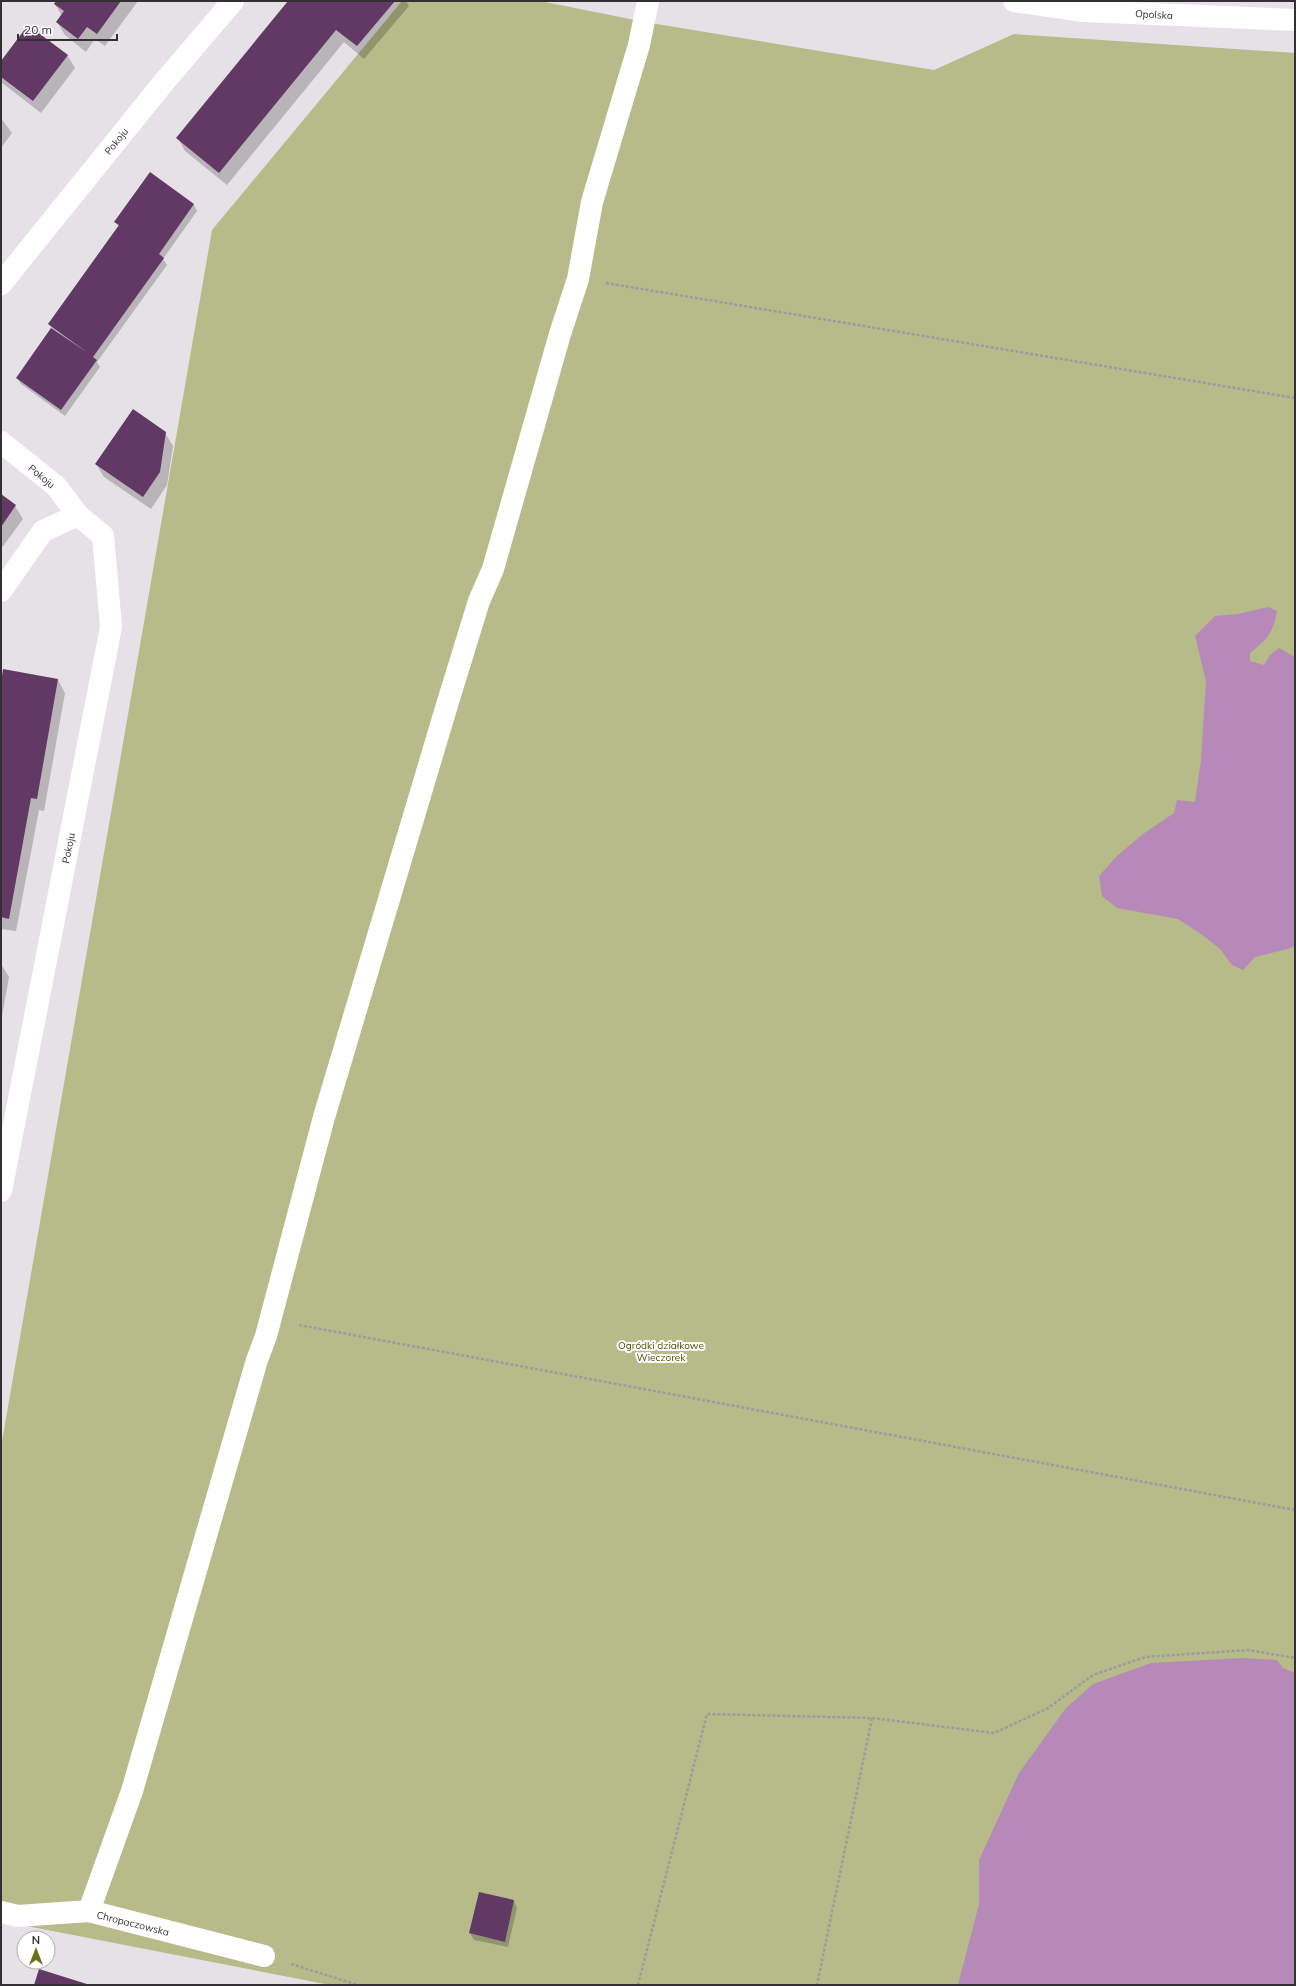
<svg xmlns="http://www.w3.org/2000/svg" width="1296" height="1986" viewBox="0 0 1296 1986" font-family="Mulish,sans-serif">
	<rect width="100%" height="100%" fill="#e6e1e6"/>
	<path fill="#b6bb89" d="M 402,1 L 540,1 L 645,22 L 934,70 L 1014,34 L 1295,53 L 1295,1985 L 330,1985 L 1,1921 L 1,1447 L 212,230 Z"/>
	<path fill="#b789b9" d="M 1268,607 L 1277,611 C 1273,634 1267,639 1250,653 L 1250,661 L 1264,665 L 1270,655 L 1279,648 L 1295,657 L 1295,946 L 1288,949 L 1255,957 L 1243,970 L 1232,965 L 1220,949 L 1201,934 L 1178,919 L 1117,908 L 1102,896 L 1099,876 L 1118,855 L 1143,834 L 1174,813 L 1177,800 L 1195,802 L 1201,760 L 1206,681 L 1195,636 L 1215,616 L 1238,614 Z
		M 1243,1658 L 1277,1660 L 1283,1668 L 1295,1673 L 1295,1985 L 958,1985 L 979,1904 L 979,1860 L 1019,1773 L 1066,1708 L 1093,1684 L 1151,1663 Z"/>
	<path fill="#0003" d="M 58,1 L 138,1 L 105,46 L 95,39 L 86,52 L 65,35 L 57,22 L 62,16 L 55,4 Z
		M 290,1 L 406,1 L 409,6 L 364,59 L 344,42 L 227,185 L 185,151 L 178,138 Z
		M 67,55 L 75,68 L 41,113 L 1,82 L 1,63 Z
		M 1,118 L 12,133 L 1,148 Z
		M 150,174 L 194,205 L 197,211 L 163,259 L 167,265 L 97,362 L 100,367 L 65,416 L 21,384 L 17,378 L 52,329 L 49,324 L 119,228 L 116,222 Z
		M 165,433 L 173,446 L 167,485 L 151,509 L 104,477 L 96,464 Z
		M 1,495 L 15,506 L 23,519 L 1,549 Z
		M 58,680 L 65,693 L 44,811 L 39,810 L 16,931 L 1,929 L 1,688 Z
		M 1,964 L 9,977 L 1,1022 Z
		M 480,1893 L 514,1901 L 517,1908 L 508,1947 L 474,1940 L 470,1933 Z"/>
	<path fill="#613964" d="M 56,1 L 121,1 L 97,34 L 87,27 L 78,39 L 56,22 L 64,11 L 54,4 Z
		M 288,1 L 395,1 L 357,46 L 336,30 L 219,173 L 176,138 Z
		M 28,25 L 68,55 L 33,101 L 1,77 L 1,61 Z
		M 150,172 L 194,204 L 159,254 L 164,258 L 93,357 L 97,360 L 61,410 L 16,378 L 51,328 L 88,353 L 48,324 L 119,225 L 114,222 Z
		M 133,409 L 166,432 L 160,472 L 143,497 L 95,464 Z
		M 1,494 L 16,505 L 1,527 Z
		M 3,669 L 58,679 L 37,799 L 31,798 L 9,919 L 1,917 L 1,683 Z
		M 479,1892 L 514,1900 L 505,1942 L 469,1933 Z
		M 39,1969 L 90,1985 L 34,1985 Z"/>
	<g fill="none" stroke-linecap="round" stroke-linejoin="round">
		<path stroke="#9e9a9e" stroke-width="2.5" stroke-dasharray="3 2" stroke-linecap="butt" d="M 606,283 L 1295,398
			M 299,1325 L 1295,1510
			M 872,1718 L 994,1733 L 1048,1708 L 1093,1675 L 1145,1657 L 1248,1650 L 1295,1658
			M 291,1964 L 358,1985
			M 638,1985 L 707,1714 L 872,1718 L 817,1985"/>
		<path stroke="#fff" stroke-width="22" d="M 1014,1 L 1084,11 L 1295,20
			M 1,284 L 164,82 L 233,1
			M 1,442 L 56,486 L 78,515 L 103,536 L 111,627 L 1,1191
			M 1,591 L 43,531 L 78,515
			M 89,1911 L 132,1791 L 257,1360 L 266,1336 L 324,1117 L 447,705 L 479,601 L 493,569 L 560,334 L 578,279 L 592,202 L 639,45 L 648,1
			M 1,1912 L 18,1916 L 89,1911 L 264,1956"/>
	</g>
	<g text-anchor="middle" stroke-width="4" stroke-linejoin="round" paint-order="stroke">
		<g font-size="10" fill="#323032" stroke="#fff">
			<text transform="translate(1154 14) rotate(3)" y="4">Opolska</text>
			<text transform="translate(116 141) rotate(-51)" y="4">Pokoju</text>
			<text transform="translate(42 476) rotate(40)" y="4">Pokoju</text>
			<text transform="translate(68 848) rotate(-79)" y="4">Pokoju</text>
			<text transform="translate(133 1923) rotate(14)" y="4">Chropaczowska</text>
		</g>
		<g font-size="10" fill="#4b4f00" stroke="#fff">
			<text x="661" y="1349">Ogródki działkowe<tspan x="661" dy="12">Wieczorek</tspan></text>
		</g>
	</g>
	<rect width="1296" height="1986" fill="none" stroke="#323032" stroke-width="4"/>
	<g transform="translate(36 1950)"><circle r="19" fill="#ffffff" stroke="#adacad"/>
	<path d="M0-3L7 15L0 10L-7 15Z" fill="#6b7016"/>
	<text y="-6" font-size="11" font-weight="bold" text-anchor="middle" fill="#323032">N</text>
	</g>
	<path d="M18 34v6h99v-6" fill="none" stroke="#323032" stroke-width="2"/>
	<text x="24" y="34" font-size="12" fill="#323032" stroke="#ffffff" stroke-width="3" paint-order="stroke">20 m</text>
</svg>
